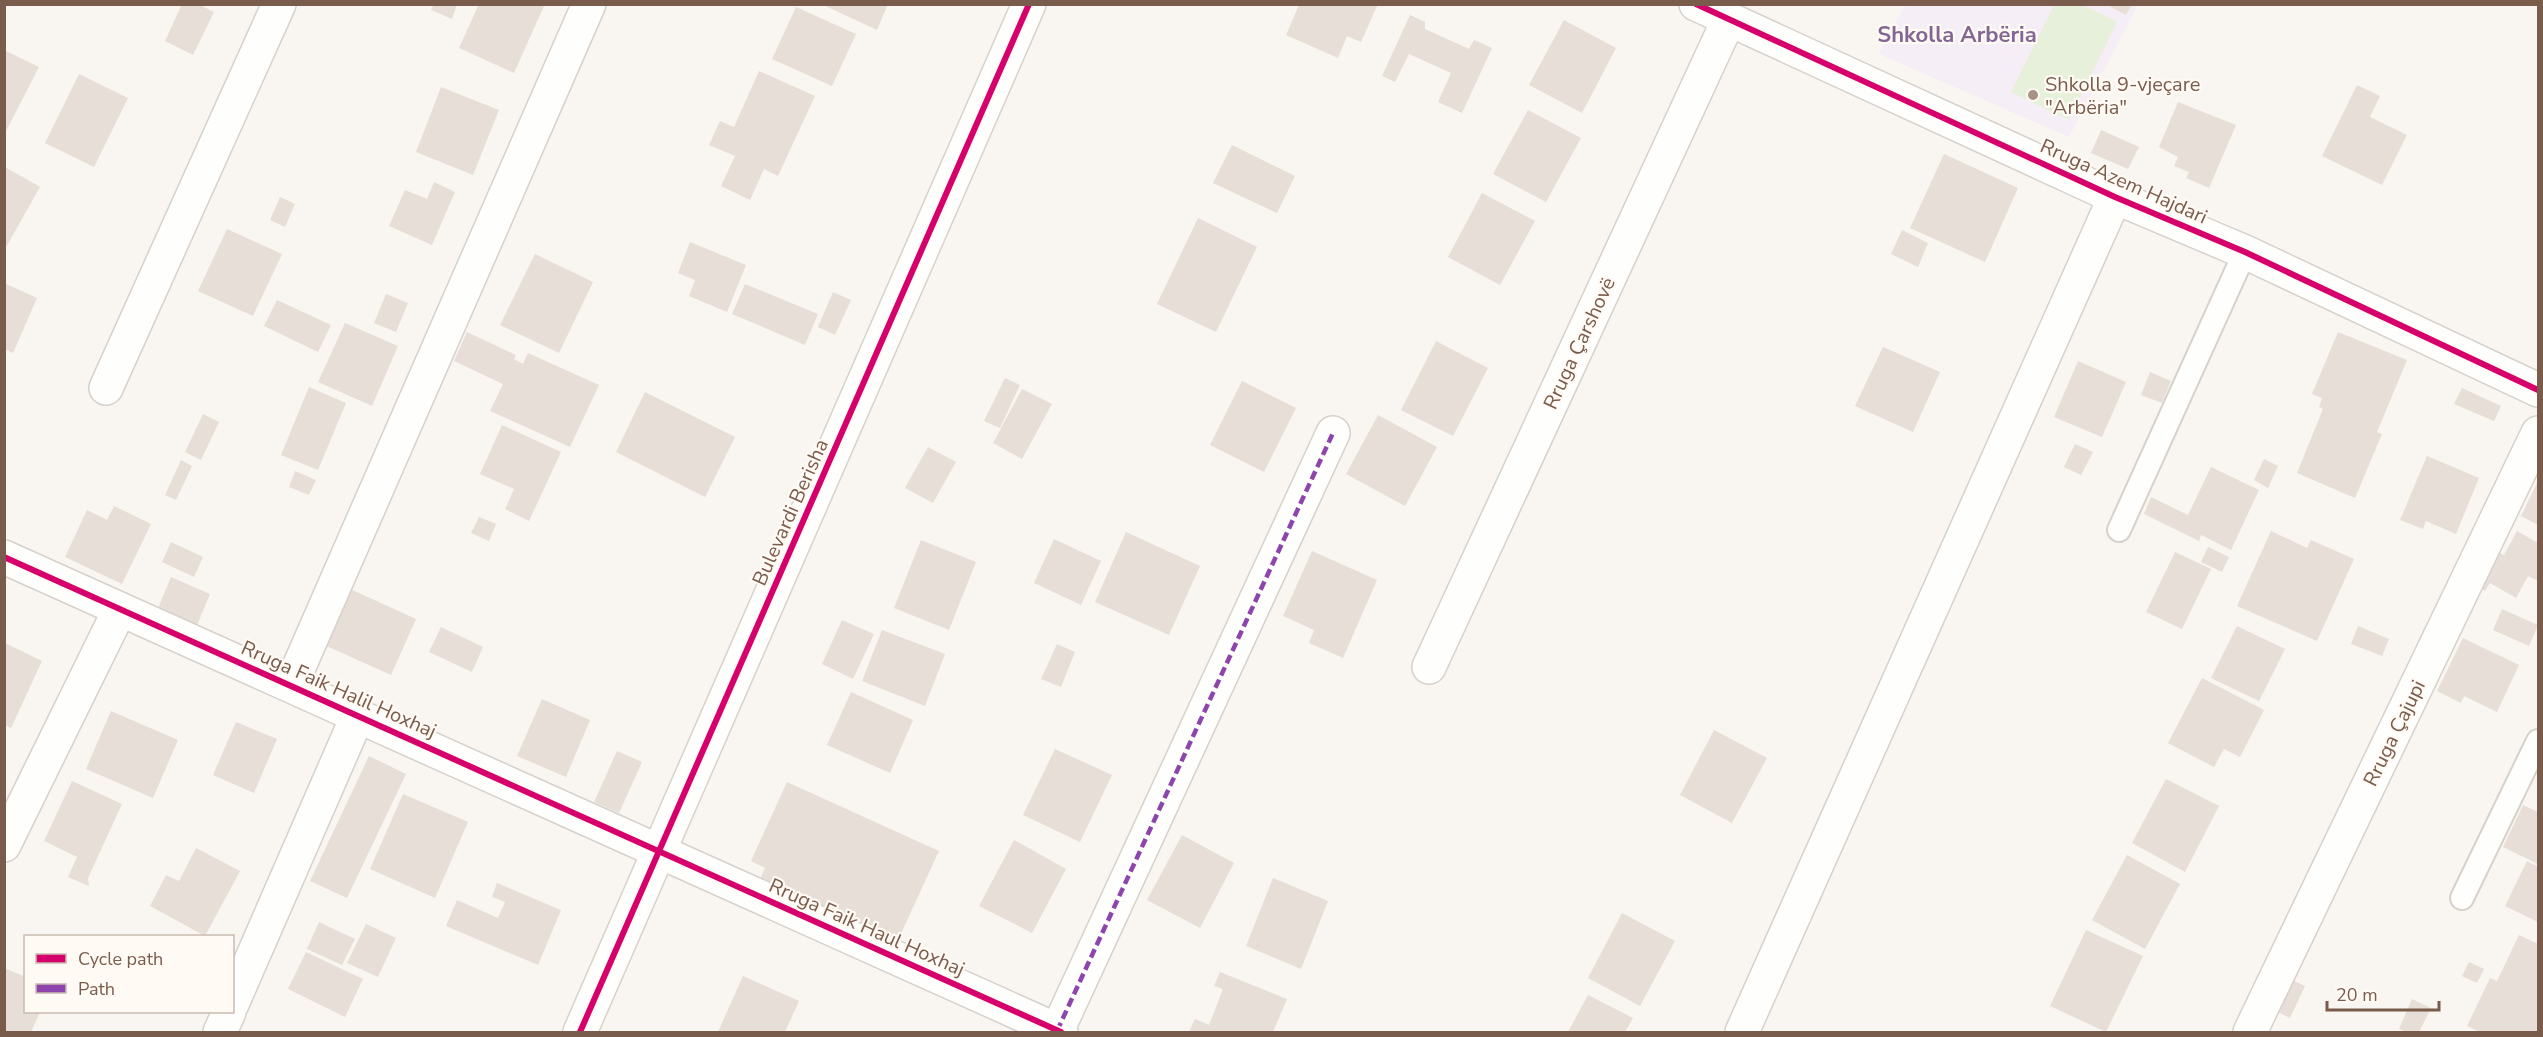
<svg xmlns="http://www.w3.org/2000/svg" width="2543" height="1037" viewBox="0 0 2543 1037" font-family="'Nunito Sans',sans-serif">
	<rect width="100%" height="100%" fill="#f9f5f0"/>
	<path fill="#f6eef6" d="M 1905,5 L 2138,5 L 2069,137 L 1879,54 Z"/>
	<path fill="#e7f0db" d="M 2054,5 L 2082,5 L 2117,22 L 2069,120 L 2011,92 Z"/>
	<path fill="#e6ded7" d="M 182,4 L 198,4 L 214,12 L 193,55 L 165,41 Z
		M 434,4 L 457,4 L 452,19 L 431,10 Z
		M 479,4 L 544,6 L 514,73 L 459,48 Z
		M 821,4 L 888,4 L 877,30 Z
		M 2105,4 L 2132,4 L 2126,15 Z
		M 1299,5 L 1375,5 L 1377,6 L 1361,42 L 1347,36 L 1338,58 L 1286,35 Z
		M 796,7 L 856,34 L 832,86 L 772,59 Z
		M 1410,15 L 1425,22 L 1425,29 L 1469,49 L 1474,40 L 1492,48 L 1462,113 L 1438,102 L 1451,73 L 1409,54 L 1395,82 L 1382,76 Z
		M 1564,20 L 1616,48 L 1582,113 L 1529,85 Z
		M 4,50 L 39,67 L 4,135 Z
		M 759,71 L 815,96 L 778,176 L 764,169 L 750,200 L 721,186 L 735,156 L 709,145 L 720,121 L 734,127 Z
		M 79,74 L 128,98 L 94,167 L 45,143 Z
		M 2357,85 L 2380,96 L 2370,117 L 2407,135 L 2382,185 L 2322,156 Z
		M 441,87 L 499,110 L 473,175 L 416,152 Z
		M 2178,102 L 2236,125 L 2209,188 L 2186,178 L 2189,172 L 2174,166 L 2178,157 L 2159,147 Z
		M 1528,110 L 1581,138 L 1546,202 L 1493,174 Z
		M 2101,130 L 2139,147 L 2128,169 L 2091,153 Z
		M 1232,145 L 1295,176 L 1277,213 L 1213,183 Z
		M 1944,154 L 2018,188 L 1985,262 L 1910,228 Z
		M 5,167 L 40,187 L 5,249 Z
		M 434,182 L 455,192 L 432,245 L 389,226 L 405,190 L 427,199 Z
		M 1482,193 L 1535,221 L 1500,285 L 1448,257 Z
		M 280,197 L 295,204 L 285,227 L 270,220 Z
		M 1198,218 L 1257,247 L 1216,332 L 1157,304 Z
		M 227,229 L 282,254 L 253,316 L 198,291 Z
		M 1902,230 L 1928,243 L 1918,267 L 1891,254 Z
		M 690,242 L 746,265 L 727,312 L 689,296 L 695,280 L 678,273 Z
		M 535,254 L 593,282 L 559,353 L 500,325 Z
		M 4,283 L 37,298 L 13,353 L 4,349 Z
		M 745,284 L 818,314 L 805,345 L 732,314 Z
		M 833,292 L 851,300 L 835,335 L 818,327 Z
		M 386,294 L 408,303 L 396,332 L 374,323 Z
		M 277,300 L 331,325 L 318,352 L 264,326 Z
		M 345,323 L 398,346 L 372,406 L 318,382 Z
		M 467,332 L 516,355 L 514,359 L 523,364 L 528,353 L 599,385 L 570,447 L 490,411 L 503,384 L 454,361 Z
		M 2338,332 L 2407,360 L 2377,432 L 2382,434 L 2355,498 L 2297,473 L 2323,409 L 2319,407 L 2322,398 L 2312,394 Z
		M 1436,341 L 1488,368 L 1453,436 L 1401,410 Z
		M 1883,347 L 1940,372 L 1913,432 L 1855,406 Z
		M 2078,361 L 2126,382 L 2102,437 L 2054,417 Z
		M 2150,372 L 2171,381 L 2162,403 L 2141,395 Z
		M 1005,378 L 1020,385 L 1000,428 L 984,421 Z
		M 1242,381 L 1296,408 L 1264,472 L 1210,445 Z
		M 309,387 L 346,403 L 318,470 L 281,455 Z
		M 2462,388 L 2501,406 L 2494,421 L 2454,404 Z
		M 1022,389 L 1052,404 L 1022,459 L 993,443 Z
		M 645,392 L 735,437 L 705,497 L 616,452 Z
		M 203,414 L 219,422 L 201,460 L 185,452 Z
		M 1378,415 L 1437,447 L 1405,506 L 1346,474 Z
		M 502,425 L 561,452 L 529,521 L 505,509 L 514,489 L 480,474 Z
		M 2075,444 L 2093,452 L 2081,475 L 2064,467 Z
		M 928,447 L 956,462 L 933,503 L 905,488 Z
		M 2427,456 L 2479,478 L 2456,534 L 2426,521 L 2423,529 L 2400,520 Z
		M 2264,459 L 2278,466 L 2268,488 L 2254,480 Z
		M 181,460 L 192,466 L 176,500 L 165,495 Z
		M 2211,467 L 2259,490 L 2231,550 L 2201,535 L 2199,541 L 2144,514 L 2151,497 L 2188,515 Z
		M 295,471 L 316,480 L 309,495 L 289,487 Z
		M 2538,481 L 2538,525 L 2521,516 Z
		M 114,506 L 151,524 L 122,584 L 65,557 L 87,510 L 107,520 Z
		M 479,517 L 496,524 L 489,541 L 471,533 Z
		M 2271,531 L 2307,548 L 2311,540 L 2354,559 L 2317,641 L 2237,606 Z
		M 2517,531 L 2538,543 L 2538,581 L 2528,576 L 2516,598 L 2490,583 L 2485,591 L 2474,584 L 2494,550 L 2504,555 Z
		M 1126,532 L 1200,566 L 1169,635 L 1095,602 Z
		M 1054,539 L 1101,561 L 1081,605 L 1034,583 Z
		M 921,540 L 976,562 L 949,630 L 894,608 Z
		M 171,542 L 203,557 L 194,577 L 162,562 Z
		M 2208,547 L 2229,557 L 2222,572 L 2201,562 Z
		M 1312,551 L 1377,580 L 1343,658 L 1309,643 L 1314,630 L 1283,616 Z
		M 2175,552 L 2211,569 L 2182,629 L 2146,612 Z
		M 171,577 L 210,594 L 195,630 L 156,613 Z
		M 348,588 L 416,619 L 391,675 L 322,644 Z
		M 2502,609 L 2538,625 L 2529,646 L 2493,630 Z
		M 842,620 L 874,634 L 853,679 L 822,664 Z
		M 2237,626 L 2285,649 L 2259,701 L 2211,678 Z
		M 2358,626 L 2389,639 L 2382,656 L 2351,644 Z
		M 441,627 L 483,647 L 472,672 L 429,652 Z
		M 882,630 L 945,654 L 925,706 L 862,681 Z
		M 2463,638 L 2519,665 L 2497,712 L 2464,696 L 2461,703 L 2437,691 Z
		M 5,643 L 42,661 L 11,728 L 5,725 Z
		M 1057,644 L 1075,652 L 1061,687 L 1041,679 Z
		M 2202,678 L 2264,710 L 2240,757 L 2224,749 L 2214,767 L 2168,743 Z
		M 851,692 L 913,720 L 890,773 L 827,745 Z
		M 542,699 L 590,720 L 566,777 L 517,756 Z
		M 111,711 L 178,740 L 153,798 L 86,769 Z
		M 236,722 L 277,739 L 254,793 L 213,775 Z
		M 1714,730 L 1767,758 L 1732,823 L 1680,795 Z
		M 1055,749 L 1112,775 L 1080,842 L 1023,815 Z
		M 617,751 L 642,762 L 619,813 L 594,802 Z
		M 369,756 L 406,774 L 347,898 L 310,881 Z
		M 2166,779 L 2219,806 L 2185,872 L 2132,843 Z
		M 72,781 L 122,804 L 88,878 L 89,886 L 68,877 L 77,857 L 44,841 Z
		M 787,782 L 939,851 L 892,953 L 755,890 L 765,868 L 751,861 Z
		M 403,794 L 468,822 L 435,898 L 370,869 Z
		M 2523,805 L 2538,812 L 2538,864 L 2503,847 Z
		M 1182,835 L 1234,863 L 1200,928 L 1147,900 Z
		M 1014,840 L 1066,869 L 1032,933 L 979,906 Z
		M 196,848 L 240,871 L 205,936 L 150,906 L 166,875 L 179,881 Z
		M 2127,855 L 2180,884 L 2145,949 L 2092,920 Z
		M 2527,861 L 2538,867 L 2538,922 L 2505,906 Z
		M 1273,878 L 1328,901 L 1301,969 L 1246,946 Z
		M 497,883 L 561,910 L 538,965 L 446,926 L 457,900 L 498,918 L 505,902 L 492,897 Z
		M 1622,913 L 1675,941 L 1640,1006 L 1588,978 Z
		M 319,922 L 355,939 L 342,965 L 307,949 Z
		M 366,924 L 396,938 L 378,977 L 347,963 Z
		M 2086,930 L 2143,956 L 2106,1032 L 2050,1006 Z
		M 2519,935 L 2538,944 L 2538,1032 L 2480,1032 L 2467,1026 L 2490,978 L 2497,981 Z
		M 306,952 L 363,979 L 345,1017 L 288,989 Z
		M 2469,962 L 2484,969 L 2477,983 L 2462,976 Z
		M 4,968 L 26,977 L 26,1012 L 40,1012 L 31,1032 L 4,1032 Z
		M 1220,972 L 1287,999 L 1273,1032 L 1189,1032 L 1195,1019 L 1209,1025 L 1223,989 L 1214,986 Z
		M 743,976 L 799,1001 L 785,1032 L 718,1032 Z
		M 2290,979 L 2305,986 L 2290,1018 L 2276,1011 Z
		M 1588,995 L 1633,1018 L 1625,1032 L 1568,1032 Z
		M 2412,999 L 2431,1008 L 2419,1032 L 2408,1032 L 2399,1029 Z"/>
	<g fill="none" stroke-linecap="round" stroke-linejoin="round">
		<defs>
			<path id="lane" d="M 2119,530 L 2245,252
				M 2462,898 L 2538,741"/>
			<path id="street" d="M 1696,4 L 2115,197 L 2245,252 L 2538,390
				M 106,388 L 279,4
				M 4,557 L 1061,1032
				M 1429,667 L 1729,19
				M 291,685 L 589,4
				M 4,845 L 120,609
				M 232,1004 L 358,715
				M 1057,1031 L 1333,433
				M 220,1032 L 229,1012
				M 1742,1032 L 2115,197
				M 2250,1032 L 2538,433"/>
			<path id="secondary" d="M 580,1032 L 1029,4"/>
		</defs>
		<use href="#lane" stroke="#d7d1cb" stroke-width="26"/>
		<use href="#street" stroke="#d7d1cb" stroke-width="36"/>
		<use href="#secondary" stroke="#d9d2cb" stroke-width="36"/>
		<use href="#lane" stroke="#fefefd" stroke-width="22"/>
		<use href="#street" stroke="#fefefd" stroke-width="33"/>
		<use href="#secondary" stroke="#fefefd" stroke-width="33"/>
		<path stroke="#8e44ad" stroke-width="4.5" stroke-dasharray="9 4.5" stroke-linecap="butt" d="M 1057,1031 L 1333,433"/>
		<defs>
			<path id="cycleway" d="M 1696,4 L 2115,197 L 2245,252 L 2538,390
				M 4,557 L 1061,1032
				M 580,1032 L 1029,4"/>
		</defs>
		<use href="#cycleway" stroke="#fffaf3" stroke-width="10"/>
		<use href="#cycleway" stroke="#d6006c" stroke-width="6"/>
	</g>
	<circle fill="#a69286" stroke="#fffaf3" stroke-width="2" cx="2033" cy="95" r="6"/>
	<g text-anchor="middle" stroke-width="4.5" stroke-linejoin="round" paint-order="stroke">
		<g font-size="20" fill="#7a5c4d" stroke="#fffaf3" text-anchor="start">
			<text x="2045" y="91">Shkolla 9-vjeçare<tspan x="2045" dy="23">"Arbëria"</tspan></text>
		</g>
		<g font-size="20" fill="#7a5c4d" stroke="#fffaf3">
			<text transform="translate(2124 181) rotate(24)" y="7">Rruga Azem Hajdari</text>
			<text transform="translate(1579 343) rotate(-65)" y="7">Rruga Çarshovë</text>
			<text transform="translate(790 512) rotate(-66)" y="7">Bulevardi Berisha</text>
			<text transform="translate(339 689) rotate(24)" y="7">Rruga Faik Halil Hoxhaj</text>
			<text transform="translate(2394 733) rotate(-64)" y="7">Rruga Çajupi</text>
			<text transform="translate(867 927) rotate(24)" y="7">Rruga Faik Haul Hoxhaj</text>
		</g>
		<g font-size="22" font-weight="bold" fill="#846695" stroke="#fffaf3">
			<text x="1957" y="42">Shkolla Arbëria</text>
		</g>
	</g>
	<rect width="2543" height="1037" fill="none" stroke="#7a5c4d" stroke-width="12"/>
	<rect x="24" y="935" width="210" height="78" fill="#fffaf3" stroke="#cabbb1" stroke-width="1.5"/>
	<rect x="36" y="954" width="30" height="9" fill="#d6006c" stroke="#cabbb1" stroke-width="1.5"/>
	<text x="78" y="965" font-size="18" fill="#7a5c4d">Cycle path</text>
	<rect x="36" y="984" width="30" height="9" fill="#8e44ad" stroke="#cabbb1" stroke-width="1.5"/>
	<text x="78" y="995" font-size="18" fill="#7a5c4d">Path</text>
	<path d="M2327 1001v9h112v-9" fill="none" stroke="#7a5c4d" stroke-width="3"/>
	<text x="2336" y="1001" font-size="18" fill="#7a5c4d" stroke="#fffaf3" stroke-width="4.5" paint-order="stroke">20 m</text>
</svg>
